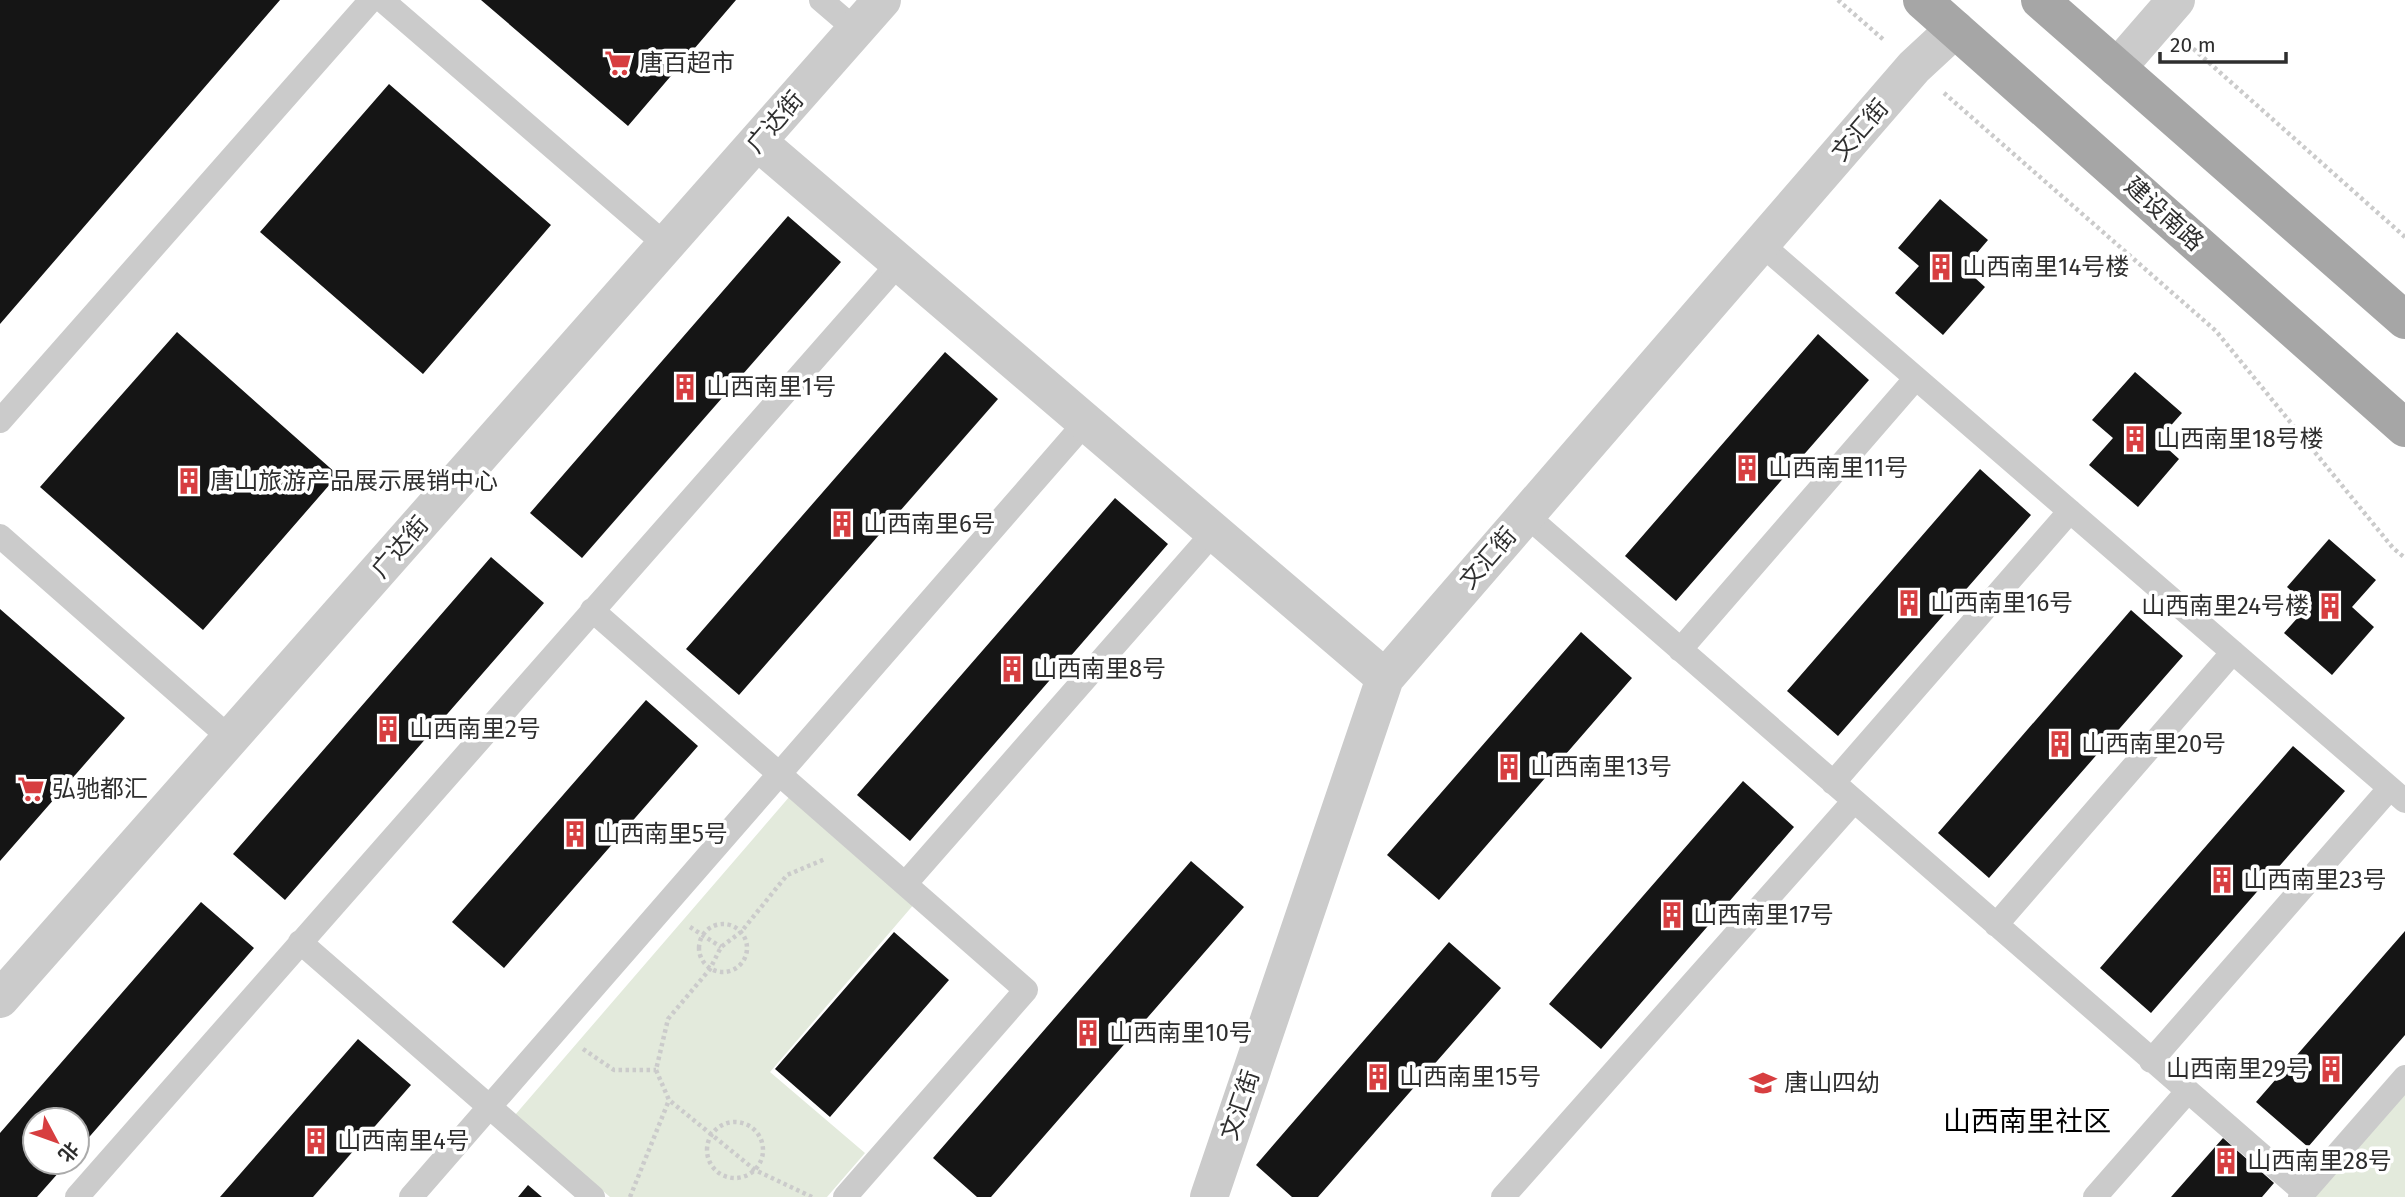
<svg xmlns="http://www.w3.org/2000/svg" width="2405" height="1197" viewBox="0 0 2405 1197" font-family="'Fira Sans','Noto Sans SC',sans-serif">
	<rect width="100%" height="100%" fill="#fff"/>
	<path fill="#e3eadc" d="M 790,796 L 915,903 L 770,1072 L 865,1153 L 827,1197 L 610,1197 L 515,1115 Z
		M 2405,1093 L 2405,1197 L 2314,1197 Z"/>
	<path fill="#151515" d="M 0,0 L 280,0 L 0,324 Z
		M 481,0 L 736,0 L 628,126 Z
		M 389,84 L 551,225 L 423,374 L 260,232 Z
		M 1940,199 L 1988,240 L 1964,268 L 1985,287 L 1943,335 L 1895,293 L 1919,266 L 1898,248 Z
		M 788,216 L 841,262 L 582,558 L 530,513 Z
		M 177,332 L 338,475 L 203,630 L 40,487 Z
		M 1818,334 L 1869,380 L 1676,601 L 1625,556 Z
		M 945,352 L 998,399 L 739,695 L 686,649 Z
		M 2135,372 L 2182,413 L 2158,440 L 2179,459 L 2138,507 L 2089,465 L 2113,438 L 2092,420 Z
		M 1980,469 L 2031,515 L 1838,736 L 1787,691 Z
		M 1115,498 L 1168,544 L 910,841 L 857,795 Z
		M 2329,539 L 2376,580 L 2352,607 L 2374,627 L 2332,675 L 2284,633 L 2308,606 L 2287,587 Z
		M 491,557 L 544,603 L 285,900 L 233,854 Z
		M 0,609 L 125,718 L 0,861 Z
		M 2131,610 L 2183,656 L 1989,878 L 1938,833 Z
		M 1581,632 L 1632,678 L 1439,900 L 1387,855 Z
		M 646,700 L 698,746 L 504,968 L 452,922 Z
		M 2293,746 L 2345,791 L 2151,1013 L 2100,968 Z
		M 1743,781 L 1794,827 L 1601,1049 L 1549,1004 Z
		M 1191,861 L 1244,907 L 991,1197 L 977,1197 L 933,1158 Z
		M 201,902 L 254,948 L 77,1151 L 77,1120 L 35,1120 L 35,1162 L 68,1162 L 37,1197 L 0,1197 L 0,1133 Z
		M 2405,931 L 2405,1035 L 2308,1147 L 2256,1102 Z
		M 894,932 L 949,980 L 830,1117 L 775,1069 Z
		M 1449,942 L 1501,988 L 1318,1197 L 1292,1197 L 1256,1165 Z
		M 358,1039 L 411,1085 L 313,1197 L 220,1197 Z
		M 2223,1138 L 2274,1183 L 2262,1197 L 2171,1197 Z
		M 528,1185 L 542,1197 L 518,1197 Z"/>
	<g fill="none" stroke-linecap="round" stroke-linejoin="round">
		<path stroke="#cbcbcb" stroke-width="4.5" stroke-dasharray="3.5 3.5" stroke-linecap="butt" d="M 1838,0 L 1885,41
			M 2188,44 L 2405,237
			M 1944,93 L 2216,331 L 2393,548 L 2405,558
			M699 948a24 24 0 1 1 48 0a24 24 0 1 1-48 0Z
			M 690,927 L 721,947
			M 583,1049 L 614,1070 L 656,1070
			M707 1150a28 28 0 1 1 56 0a28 28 0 1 1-56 0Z
			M 630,1197 L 669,1100
			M 812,1197 L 755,1170 L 669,1100 L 656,1070 L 668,1019 L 710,969 L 721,947 L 741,932 L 787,875 L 825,859"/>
		<path stroke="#cbcbcb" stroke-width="24" d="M 382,0 L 666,245
			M 821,0 L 856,30
			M 1761,244 L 2405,801
			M 0,421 L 371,0
			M 1526,515 L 2304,1192
			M 0,536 L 231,739
			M 592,610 L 1026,990 L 845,1197
			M 1680,650 L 1916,378
			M 1833,783 L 2070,511
			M 905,884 L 1214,532
			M 1996,925 L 2233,652
			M 300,942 L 593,1197
			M 2151,1061 L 2390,788
			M 77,1197 L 899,263
			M 411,1197 L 1085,423
			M 1503,1197 L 1854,801
			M 2095,1197 L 2187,1092
			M 2300,1197 L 2405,1077"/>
		<path stroke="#cbcbcb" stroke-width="38" d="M 2117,68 L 2176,0
			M 758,142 L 1385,678
			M 0,999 L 882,0
			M 1209,1197 L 1385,678 L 1914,67 L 1955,29"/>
		<path stroke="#a6a6a6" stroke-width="38" d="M 1922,0 L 2405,428
			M 2040,0 L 2405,320"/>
	</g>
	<defs>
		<symbol id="supermarket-bare" viewBox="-9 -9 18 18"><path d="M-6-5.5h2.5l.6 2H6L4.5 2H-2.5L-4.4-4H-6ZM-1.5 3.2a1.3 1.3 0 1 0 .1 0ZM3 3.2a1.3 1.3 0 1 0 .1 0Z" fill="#d73e40" stroke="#fff" stroke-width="2.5" paint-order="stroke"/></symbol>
		<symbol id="building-bare" viewBox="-9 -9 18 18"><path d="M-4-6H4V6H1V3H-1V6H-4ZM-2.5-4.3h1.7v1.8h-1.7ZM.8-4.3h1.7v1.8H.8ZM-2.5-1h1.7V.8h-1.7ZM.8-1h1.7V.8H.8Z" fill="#d73e40" stroke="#fff" stroke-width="2.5" paint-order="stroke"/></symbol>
		<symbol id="school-bare" viewBox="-9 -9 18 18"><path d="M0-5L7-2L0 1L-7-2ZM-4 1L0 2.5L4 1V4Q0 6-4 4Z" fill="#d73e40" stroke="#fff" stroke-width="2.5" paint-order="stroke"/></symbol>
	</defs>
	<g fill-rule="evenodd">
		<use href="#supermarket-bare" x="599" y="44" width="38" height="38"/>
		<use href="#building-bare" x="1922" y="248" width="38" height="38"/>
		<use href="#building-bare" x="666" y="368" width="38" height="38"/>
		<use href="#building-bare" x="2116" y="420" width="38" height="38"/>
		<use href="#building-bare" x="1728" y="449" width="38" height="38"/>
		<use href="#building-bare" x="170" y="462" width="38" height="38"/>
		<use href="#building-bare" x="823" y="505" width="38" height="38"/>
		<use href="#building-bare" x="1890" y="584" width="38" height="38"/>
		<use href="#building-bare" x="2311" y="587" width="38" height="38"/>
		<use href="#building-bare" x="993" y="650" width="38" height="38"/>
		<use href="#building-bare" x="369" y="710" width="38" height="38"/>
		<use href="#building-bare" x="2041" y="725" width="38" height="38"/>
		<use href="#building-bare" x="1490" y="748" width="38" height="38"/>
		<use href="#supermarket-bare" x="12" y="770" width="38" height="38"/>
		<use href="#building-bare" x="556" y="815" width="38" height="38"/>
		<use href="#building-bare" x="2203" y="861" width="38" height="38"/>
		<use href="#building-bare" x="1653" y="896" width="38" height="38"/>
		<use href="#building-bare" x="1069" y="1014" width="38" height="38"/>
		<use href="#building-bare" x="2312" y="1050" width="38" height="38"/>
		<use href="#building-bare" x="1359" y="1058" width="38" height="38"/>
		<use href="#school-bare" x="1744" y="1064" width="38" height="38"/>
		<use href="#building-bare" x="297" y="1122" width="38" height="38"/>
		<use href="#building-bare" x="2207" y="1142" width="38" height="38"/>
	</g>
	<g text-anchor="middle" stroke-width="7" stroke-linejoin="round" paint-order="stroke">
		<g font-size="24" fill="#2e2e2e" stroke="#fff" text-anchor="start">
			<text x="639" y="71">唐百超市</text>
			<text x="1962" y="275">山西南里14号楼</text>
			<text x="706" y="395">山西南里1号</text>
			<text x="2156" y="447">山西南里18号楼</text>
			<text x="1768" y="476">山西南里11号</text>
			<text x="210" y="489">唐山旅游产品展示展销中心</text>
			<text x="863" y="532">山西南里6号</text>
			<text x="1930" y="611">山西南里16号</text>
			<text x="2309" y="614" text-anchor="end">山西南里24号楼</text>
			<text x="1033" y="677">山西南里8号</text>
			<text x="409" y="737">山西南里2号</text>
			<text x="2081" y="752">山西南里20号</text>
			<text x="1530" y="775">山西南里13号</text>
			<text x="52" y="797">弘驰都汇</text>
			<text x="596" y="842">山西南里5号</text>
			<text x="2243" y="888">山西南里23号</text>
			<text x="1693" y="923">山西南里17号</text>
			<text x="1109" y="1041">山西南里10号</text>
			<text x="2310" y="1077" text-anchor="end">山西南里29号</text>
			<text x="1399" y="1085">山西南里15号</text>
			<text x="1784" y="1091">唐山四幼</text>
			<text x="337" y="1149">山西南里4号</text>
			<text x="2247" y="1169">山西南里28号</text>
		</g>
		<g font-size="24" fill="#2e2e2e" stroke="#fff">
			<text transform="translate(775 122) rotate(-49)" y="8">广达街</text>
			<text transform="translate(1860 130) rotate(-49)" y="8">文汇街</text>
			<text transform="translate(2164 214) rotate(42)" y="8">建设南路</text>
			<text transform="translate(400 547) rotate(-49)" y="8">广达街</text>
			<text transform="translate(1488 558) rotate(-49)" y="8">文汇街</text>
			<text transform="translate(1240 1105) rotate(-71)" y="8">文汇街</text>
		</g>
		<g font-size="28" fill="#000" stroke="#fff">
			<text x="2027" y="1131">山西南里社区</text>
		</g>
	</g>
	<g transform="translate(56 1141) rotate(131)"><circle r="33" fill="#ffffff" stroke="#ababab" stroke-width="2"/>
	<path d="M0-5L12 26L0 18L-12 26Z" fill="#d73e40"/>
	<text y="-10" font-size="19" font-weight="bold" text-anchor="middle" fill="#2e2e2e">北</text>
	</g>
	<path d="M2160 52v10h126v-10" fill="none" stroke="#2e2e2e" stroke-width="3.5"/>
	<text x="2170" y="52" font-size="21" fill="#2e2e2e" stroke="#ffffff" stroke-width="5" paint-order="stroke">20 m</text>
</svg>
